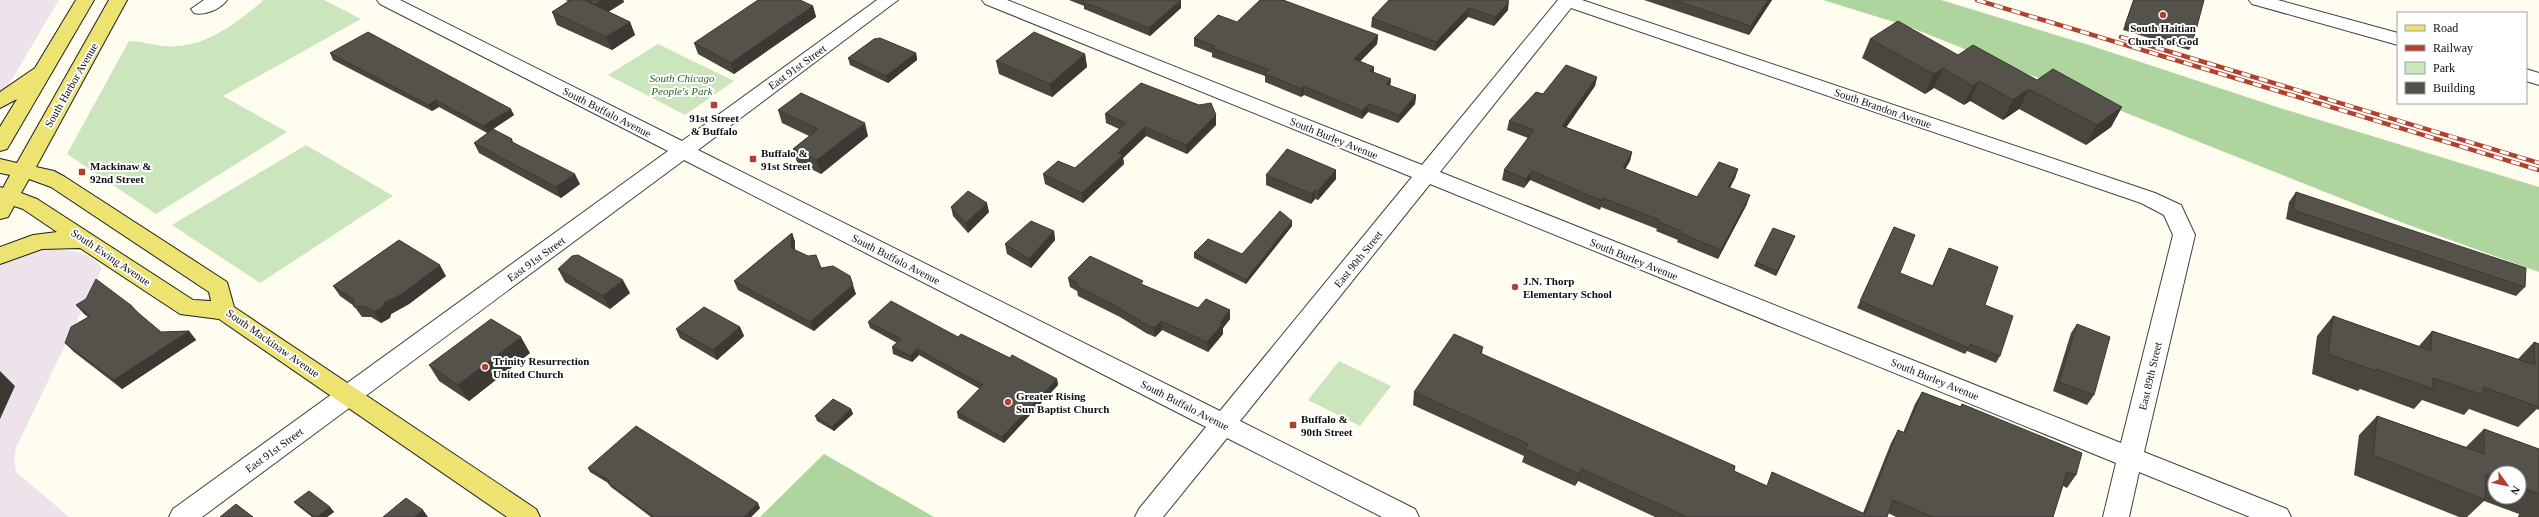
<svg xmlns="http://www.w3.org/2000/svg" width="2539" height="517" viewBox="0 0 2539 517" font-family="'Times New Roman',serif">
	<rect width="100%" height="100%" fill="#fefdf0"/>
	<path fill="#ece3eb" d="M 0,0 L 59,0 L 8,86 L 0,94 Z
		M 52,249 L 73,251 L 91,257 L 102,268 L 16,448 L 14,459 L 16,472 L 69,517 L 0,517 L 0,266 L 15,255 L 35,250 Z"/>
	<path fill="#cbe5bc" d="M 264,0 L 324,0 L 361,19 L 223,96 L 287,132 L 156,214 L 67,154 L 129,41 C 141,41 151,45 163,46 C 204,50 235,24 264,0 Z
		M 658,44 L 734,81 L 685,115 L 608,75 Z
		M 306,145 L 393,196 L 260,283 L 172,225 Z
		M 1339,361 L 1391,386 L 1360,426 L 1308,400 Z"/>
	<path fill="#add59d" d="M 1823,0 L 1941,0 L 2092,46 L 2280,108 L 2539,187 L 2539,272 L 2406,224 L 1907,26 Z
		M 824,454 L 934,517 L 760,517 Z"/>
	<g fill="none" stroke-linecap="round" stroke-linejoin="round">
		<defs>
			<path id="minor" d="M 204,0 L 227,0 C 221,9 204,16 194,13 L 191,9 Z
				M 377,0 L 400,0 L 682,141 L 877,0 L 898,0 L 698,150 L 1220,411 L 1412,177 L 985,4 L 982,0 L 1007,0 L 1422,165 L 1558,0 L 1582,0 L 2155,193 L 2181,205 L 2195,235 L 2144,452 L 2287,509 L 2291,517 L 2250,517 L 2139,472 L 2129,517 L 2103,517 L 2116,463 L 1430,184 L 1240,421 L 1415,509 L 1419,517 L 1382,517 L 1227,438 L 1163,517 L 1135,517 L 1139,509 L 1206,427 L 684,160 L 202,517 L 169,517 L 173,509 L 668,151 L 380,4 ZM 1571,8 L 2141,203 L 2164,215 L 2173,235 L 2121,443 L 1440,172 Z
				M 2249,0 L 2278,0 L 2398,33 L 2398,45 L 2252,4 Z
				M 2526,69 L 2539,73 L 2539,85 L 2526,81 Z"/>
			<path id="major" d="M 76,0 L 94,0 L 10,144 L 7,149 L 0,151 L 0,127 L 17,99 L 0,108 L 0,92 L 35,68 Z
				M 109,0 L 127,0 L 36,167 L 54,171 L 65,177 L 227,282 L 234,307 L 536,509 L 540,517 L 507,517 L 219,319 L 180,314 L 80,248 L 42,249 L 0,264 L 0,247 L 33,235 L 57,232 L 23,209 L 14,206 L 8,217 L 0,219 L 0,187 L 3,188 L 10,175 L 0,173 L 0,159 L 17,163 ZM 29,179 L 51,187 L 209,292 L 211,301 L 193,300 L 37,199 L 21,193 Z"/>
		</defs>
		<use href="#minor" stroke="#414141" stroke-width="2"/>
		<use href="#major" stroke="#1f1f1f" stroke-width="2"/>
		<use href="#minor" fill="#fff" fill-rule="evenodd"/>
		<use href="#major" fill="#ede371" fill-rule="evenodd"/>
		<defs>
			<path id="rail" d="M 1977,0 L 2539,170
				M 2121,37 L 2539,163"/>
		</defs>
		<use href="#rail" stroke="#b24031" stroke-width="4.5"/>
		<use href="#rail" stroke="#fff" stroke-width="3" stroke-dasharray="9" stroke-linecap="butt"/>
	</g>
	<path fill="#494640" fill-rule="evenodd" d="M 565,0 L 623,0 L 624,2 L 608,12 L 630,22 L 635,35 L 612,50 L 557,25 L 552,12 L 568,1 Z
		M 1069,0 L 1181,0 L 1181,8 L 1150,36 L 1084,9 L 1084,6 Z
		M 1389,0 L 1508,10 L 1494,26 L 1468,17 L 1435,51 L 1371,27 L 1372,18 Z
		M 1644,0 L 1772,0 L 1749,35 Z
		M 2133,0 L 2204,0 L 2192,45 L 2189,50 L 2123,30 Z
		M 813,6 L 816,17 L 734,74 L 698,54 L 694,43 Z
		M 1237,22 L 1378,35 L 1377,44 L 1360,61 L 1374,67 L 1374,72 L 1391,79 L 1390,86 L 1416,95 L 1415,104 L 1398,123 L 1368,112 L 1362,119 L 1304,95 L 1301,97 L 1265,82 L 1265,76 L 1212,57 L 1212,53 L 1194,46 L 1194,38 Z
		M 1870,39 L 1958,55 L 2122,107 L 2111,127 L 2086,145 L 2019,109 L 2003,120 L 1970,101 L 1964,105 L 1934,88 L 1925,94 L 1862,58 Z
		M 330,53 L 514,115 L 487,133 L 439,107 L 432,111 L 333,60 Z
		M 916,53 L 917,60 L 888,83 L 850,65 L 848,58 Z
		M 1085,54 L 1087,67 L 1052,97 L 999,74 L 996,61 Z
		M 1597,77 L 1595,86 L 1566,127 L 1632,152 L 1630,161 L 1625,169 L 1697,197 L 1738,169 L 1735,178 L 1730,188 L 1747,204 L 1718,259 L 1677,242 L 1678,240 L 1656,231 L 1657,229 L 1601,207 L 1600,210 L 1530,180 L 1524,188 L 1502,180 L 1504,170 L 1528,138 L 1507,130 L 1509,121 L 1543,94 Z
		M 778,110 L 868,136 L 821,174 L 797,162 L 793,149 L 809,136 L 782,123 Z
		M 1105,114 L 1216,115 L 1216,125 L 1187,154 L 1146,136 L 1123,158 L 1124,164 L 1083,203 L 1045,184 L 1043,174 L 1075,168 L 1119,129 L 1106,123 Z
		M 512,139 L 513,142 L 580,184 L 561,198 L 479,153 L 474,143 Z
		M 1336,170 L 1336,179 L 1318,200 L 1315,199 L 1311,204 L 1266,185 L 1266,175 Z
		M 2296,192 L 2525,287 L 2516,296 L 2286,219 L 2289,202 Z
		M 951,207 L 989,212 L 968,233 L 953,216 Z
		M 1292,226 L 1246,284 L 1194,258 L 1194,253 L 1242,254 Z
		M 1894,227 L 1900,273 L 1932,286 L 1949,248 L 1985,305 L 2000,356 L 1996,363 L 1967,351 L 1965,354 L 1857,308 Z
		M 1054,231 L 1055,240 L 1031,268 L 1007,254 L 1005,244 Z
		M 792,233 L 795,242 L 795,250 L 821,268 L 856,294 L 814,331 L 738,290 L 734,281 Z
		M 1793,241 L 1776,276 L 1754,266 L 1756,262 Z
		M 558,269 L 630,293 L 610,309 L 565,282 Z
		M 446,276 L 409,304 L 391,314 L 390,318 L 381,323 L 371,317 L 362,317 L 354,306 L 340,296 L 333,286 Z
		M 1068,278 L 1198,308 L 1230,310 L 1230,319 L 1223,328 L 1223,334 L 1208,352 L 1162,330 L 1155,337 L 1146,333 L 1120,317 L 1078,296 L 1077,291 L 1070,287 Z
		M 76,305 L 140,314 L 161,332 L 189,331 L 196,340 L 122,389 L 74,352 L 65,343 L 88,317 L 84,314 Z
		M 2333,316 L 2419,346 L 2432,331 L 2518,359 L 2534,342 L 2539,344 L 2539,410 L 2537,409 L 2518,427 L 2469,409 L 2464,415 L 2422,400 L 2414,409 L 2360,389 L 2358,391 L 2312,374 L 2317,336 Z
		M 868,322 L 958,337 L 1010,358 L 1057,379 L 1058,385 L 1004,443 L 958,418 L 957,412 L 980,389 L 919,355 L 912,362 L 893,354 L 892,347 L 897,343 L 870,328 Z
		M 2077,324 L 2094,395 L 2087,405 L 2053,391 L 2071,333 Z
		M 740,327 L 744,336 L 717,360 L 680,338 L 676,329 Z
		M 530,353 L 469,401 L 439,381 L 429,365 Z
		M 1482,354 L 1734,471 L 1767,486 L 1863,513 L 1891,443 L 1898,430 L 1903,433 L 1915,404 L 1922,392 L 1960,407 L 1962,404 L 2076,475 L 2067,488 L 2063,486 L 2053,517 L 1896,517 L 1888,513 L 1887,517 L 1655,517 L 1578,481 L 1575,486 L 1522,462 L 1524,456 L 1413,405 L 1414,392 Z
		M 851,409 L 853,414 L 834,431 L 817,421 L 815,416 Z
		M 2377,416 L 2466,447 L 2484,429 L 2539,449 L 2539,517 L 2518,517 L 2519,514 L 2484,501 L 2467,517 L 2459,517 L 2354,475 L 2359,435 ZM 2495,473 L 2519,473 L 2519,497 L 2495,497 Z
		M 588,468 L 760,508 L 751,517 L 651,517 L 611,487 L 608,483 L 590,472 Z
		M 294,502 L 330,507 L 334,512 L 327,517 L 312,517 L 298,506 Z"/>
	<path fill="#3c3934" d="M 601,0 L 623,0 L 624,2 L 600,17 L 595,4 Z
		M 1181,0 L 1181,8 L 1150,36 L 1149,28 Z
		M 1768,0 L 1772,0 L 1749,35 L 1751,26 Z
		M 1509,1 L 1508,10 L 1494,26 L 1496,17 Z
		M 813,6 L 816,17 L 734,74 L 731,63 Z
		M 1469,8 L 1468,17 L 1435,51 L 1436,42 Z
		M 630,22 L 635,35 L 612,50 L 606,37 Z
		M 1378,35 L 1377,44 L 1354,68 L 1354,59 Z
		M 916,53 L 917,60 L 888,83 L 886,76 Z
		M 1085,54 L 1087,67 L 1052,97 L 1050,84 Z
		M 1374,67 L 1373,75 L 1370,71 Z
		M 1943,68 L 1934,88 L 1925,94 L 1934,74 Z
		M 1597,77 L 1595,86 L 1561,135 L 1562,126 Z
		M 1391,79 L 1390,87 L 1386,84 Z
		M 1979,81 L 1970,101 L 1964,105 L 1973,86 Z
		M 1304,86 L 1304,95 L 1301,97 L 1302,89 Z
		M 2029,89 L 2019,109 L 2003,120 L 2013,100 Z
		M 1416,95 L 1415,104 L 1398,123 L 1399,115 Z
		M 436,100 L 439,107 L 432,111 L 428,105 Z
		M 1369,104 L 1368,112 L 1362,119 L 1362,111 Z
		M 2122,107 L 2111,127 L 2086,145 L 2097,125 Z
		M 511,109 L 514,115 L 487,133 L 483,126 Z
		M 1216,115 L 1216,125 L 1187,154 L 1186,145 Z
		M 865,123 L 868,136 L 821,174 L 817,160 Z
		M 1145,127 L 1146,136 L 1123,158 L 1124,164 L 1083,203 L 1082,193 L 1118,153 Z
		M 1632,152 L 1630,161 L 1620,178 L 1623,168 Z
		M 1738,169 L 1735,178 L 1725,196 L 1728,187 Z
		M 1336,170 L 1336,179 L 1318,200 L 1318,191 Z
		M 1532,171 L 1530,180 L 1524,188 L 1526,179 Z
		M 575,174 L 580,184 L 561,198 L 556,187 Z
		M 1315,190 L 1315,199 L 1311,204 L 1312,194 Z
		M 1750,195 L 1747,204 L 1718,259 L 1721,250 Z
		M 987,203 L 989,212 L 968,233 L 966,223 Z
		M 1292,221 L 1292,226 L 1246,284 L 1246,280 Z
		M 1054,231 L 1055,240 L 1031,268 L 1029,259 Z
		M 792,233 L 795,242 L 794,257 L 791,248 Z
		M 1795,236 L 1793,241 L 1776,276 L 1777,271 Z
		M 440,265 L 446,276 L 409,304 L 391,314 L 390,318 L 381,323 L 374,312 L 384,303 Z
		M 623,280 L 630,293 L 610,309 L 603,296 Z
		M 853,285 L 856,294 L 814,331 L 810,322 Z
		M 132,306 L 140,314 L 131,307 Z
		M 1230,310 L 1230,319 L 1223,328 L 1223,334 L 1208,352 L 1207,342 L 1220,323 Z
		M 1161,321 L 1162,330 L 1155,337 L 1154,328 Z
		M 740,327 L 744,336 L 717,360 L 713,350 Z
		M 189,331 L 196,340 L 122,389 L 114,380 Z
		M 521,337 L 530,353 L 469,401 L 458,385 Z
		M 1483,347 L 1481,360 L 1480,353 Z
		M 917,349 L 919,355 L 912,362 L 910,356 Z
		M 0,371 L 15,386 L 0,419 Z
		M 1057,379 L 1058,385 L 1004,443 L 1002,437 Z
		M 851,409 L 853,414 L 834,431 L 832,427 Z
		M 1582,469 L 1578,481 L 1575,486 L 1579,474 Z
		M 758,503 L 760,508 L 751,517 L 744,517 Z
		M 330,507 L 334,512 L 327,517 L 317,517 Z
		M 423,510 L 428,517 L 414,517 Z"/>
	<path fill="#55514b" stroke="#3c3934" d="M 571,0 L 584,0 L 630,22 L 606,37 L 552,12 Z
		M 587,0 L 601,0 L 595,4 Z
		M 758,0 L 800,0 L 813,6 L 731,63 L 694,43 Z
		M 1083,0 L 1181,0 L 1149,28 L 1083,2 Z
		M 1260,0 L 1283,0 L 1378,35 L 1354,59 L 1374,67 L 1370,71 L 1391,79 L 1386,84 L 1416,95 L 1399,115 L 1369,104 L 1362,111 L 1304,86 L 1302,89 L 1265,74 L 1269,70 L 1212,48 L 1215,46 L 1194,38 L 1218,15 L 1237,22 Z
		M 1389,0 L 1506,0 L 1509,1 L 1496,17 L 1469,8 L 1436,42 L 1372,18 Z
		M 1674,0 L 1768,0 L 1751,26 Z
		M 2134,0 L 2204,0 L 2192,45 L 2125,25 Z
		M 1898,21 L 1958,55 L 1973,45 L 2037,80 L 2053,69 L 2122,107 L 2097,125 L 2029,89 L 2013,100 L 1979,81 L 1973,86 L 1943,68 L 1934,74 L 1870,39 Z
		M 368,32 L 511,109 L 483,126 L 436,100 L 428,105 L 330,53 Z
		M 1034,32 L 1085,54 L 1050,84 L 996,61 Z
		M 880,38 L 916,53 L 886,76 L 848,58 L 874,39 Z
		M 1566,65 L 1597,77 L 1562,126 L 1632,152 L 1623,168 L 1697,197 L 1719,162 L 1738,169 L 1728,187 L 1750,195 L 1721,250 L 1680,233 L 1681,231 L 1659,222 L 1660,220 L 1603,198 L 1602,201 L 1532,171 L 1526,179 L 1504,170 L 1534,130 L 1509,121 L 1536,92 L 1543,94 Z
		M 1141,83 L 1199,105 L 1211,103 L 1216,115 L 1186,145 L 1145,127 L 1118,153 L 1123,155 L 1082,193 L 1043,174 L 1058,161 L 1075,168 L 1126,123 L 1105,114 Z
		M 801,93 L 865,123 L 817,160 L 793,149 L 818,129 L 778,110 Z
		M 493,129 L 512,139 L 510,141 L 575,174 L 556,187 L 474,143 Z
		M 1287,149 L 1336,170 L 1318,191 L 1315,190 L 1312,194 L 1266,175 Z
		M 968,191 L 987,203 L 966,223 L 951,207 Z
		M 2296,192 L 2526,268 L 2525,287 L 2293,210 Z
		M 1280,211 L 1292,221 L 1246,280 L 1194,253 L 1208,239 L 1242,254 Z
		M 1031,221 L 1054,231 L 1029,259 L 1005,244 Z
		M 1894,227 L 1915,235 L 1900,273 L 1933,286 L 1949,248 L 1998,267 L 1985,305 L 2013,316 L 2000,356 L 1970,344 L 1969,348 L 1860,301 Z
		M 1773,228 L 1795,236 L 1777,271 L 1756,262 Z
		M 792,233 L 791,248 L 808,256 L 816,255 L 821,268 L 833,266 L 850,276 L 853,285 L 810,322 L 734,281 Z
		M 399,240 L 440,265 L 402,294 L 384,303 L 383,307 L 374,312 L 364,306 L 354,307 L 353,299 L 333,286 Z
		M 578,255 L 623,280 L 603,296 L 558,269 L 572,256 Z
		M 1090,256 L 1143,281 L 1141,284 L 1198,308 L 1206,299 L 1230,310 L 1220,323 L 1223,324 L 1207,342 L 1161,321 L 1154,328 L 1145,324 L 1119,308 L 1077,286 L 1079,284 L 1068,278 Z
		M 96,279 L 132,306 L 131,307 L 161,332 L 189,331 L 114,380 L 65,343 L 71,327 L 90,316 L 76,305 L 86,299 Z
		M 891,301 L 958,337 L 961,334 L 1010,358 L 1012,355 L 1057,379 L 1002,437 L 957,412 L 983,385 L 917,349 L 910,356 L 892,347 L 901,339 L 868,322 Z
		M 704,307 L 740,327 L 713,350 L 676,329 Z
		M 2333,316 L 2431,351 L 2432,331 L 2535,365 L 2534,342 L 2539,344 L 2539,407 L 2483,387 L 2483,395 L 2433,378 L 2433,389 L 2376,369 L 2376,371 L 2328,354 Z
		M 491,319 L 521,337 L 458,385 L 429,365 Z
		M 2077,324 L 2110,337 L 2094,395 L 2059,382 Z
		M 1454,334 L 1483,347 L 1480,353 L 1735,466 L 1734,471 L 1767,486 L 1772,472 L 1865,514 L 1898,430 L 1905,433 L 1922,392 L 1961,407 L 1962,404 L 2082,453 L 2076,475 L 2067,472 L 2053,517 L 1933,517 L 1893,500 L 1887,517 L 1687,517 L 1582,469 L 1579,474 L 1525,449 L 1528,444 L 1414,392 Z
		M 833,399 L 851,409 L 832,427 L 815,416 Z
		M 2377,416 L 2484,454 L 2484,429 L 2539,449 L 2539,494 L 2519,486 L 2519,473 L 2495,473 L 2495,478 L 2486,474 L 2485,500 L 2373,455 Z
		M 636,426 L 758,503 L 744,517 L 654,517 L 608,483 L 610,481 L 588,468 Z
		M 309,491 L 330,507 L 317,517 L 314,517 L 294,502 Z
		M 406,498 L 423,510 L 414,517 L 383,517 Z
		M 236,504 L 253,517 L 220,517 Z"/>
	<g fill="#b24031" stroke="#fff" stroke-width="1.5">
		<circle cx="2163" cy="15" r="4"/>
		<rect x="710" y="101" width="8" height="8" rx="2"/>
		<rect x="749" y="155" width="8" height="8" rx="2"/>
		<rect x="78" y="168" width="8" height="8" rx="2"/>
		<circle cx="1515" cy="287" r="4"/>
		<circle cx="485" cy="367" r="4"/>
		<circle cx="1008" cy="402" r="4"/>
		<rect x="1289" y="421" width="8" height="8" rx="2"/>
	</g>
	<g text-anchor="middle" stroke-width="4" stroke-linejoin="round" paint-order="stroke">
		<g font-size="11" font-weight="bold" fill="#0e0e0e" stroke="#fff" text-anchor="start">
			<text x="2163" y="32" text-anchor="middle">South Haitian<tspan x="2163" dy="13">Church of God</tspan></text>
			<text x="714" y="122" text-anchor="middle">91st Street<tspan x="714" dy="13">&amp; Buffalo</tspan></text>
			<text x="761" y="157">Buffalo &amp;<tspan x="761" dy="13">91st Street</tspan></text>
			<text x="90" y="170">Mackinaw &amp;<tspan x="90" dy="13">92nd Street</tspan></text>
			<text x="1523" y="285">J.N. Thorp<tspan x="1523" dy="13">Elementary School</tspan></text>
			<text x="493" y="365">Trinity Resurrection<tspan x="493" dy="13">United Church</tspan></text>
			<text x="1016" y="400">Greater Rising<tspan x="1016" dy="13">Sun Baptist Church</tspan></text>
			<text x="1301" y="423">Buffalo &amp;<tspan x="1301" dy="13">90th Street</tspan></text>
		</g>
		<g font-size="11" fill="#0e0e0e" stroke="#fff">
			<text transform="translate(797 67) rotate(-36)" y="4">East 91st Street</text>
			<text transform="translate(71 85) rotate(-60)" y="4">South Harbor Avenue</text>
			<text transform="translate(1883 108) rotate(19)" y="4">South Brandon Avenue</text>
			<text transform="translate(607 112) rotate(27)" y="4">South Buffalo Avenue</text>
			<text transform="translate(1334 138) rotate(22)" y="4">South Burley Avenue</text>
			<text transform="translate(111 257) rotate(34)" y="4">South Ewing Avenue</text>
			<text transform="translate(536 259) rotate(-36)" y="4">East 91st Street</text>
			<text transform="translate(896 259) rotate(27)" y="4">South Buffalo Avenue</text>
			<text transform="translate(1358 259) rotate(-51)" y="4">East 90th Street</text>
			<text transform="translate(1634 259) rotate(22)" y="4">South Burley Avenue</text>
			<text transform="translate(273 343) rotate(35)" y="4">South Mackinaw Avenue</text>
			<text transform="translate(2150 376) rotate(-77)" y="4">East 89th Street</text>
			<text transform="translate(1935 379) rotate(22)" y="4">South Burley Avenue</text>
			<text transform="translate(1185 405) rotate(27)" y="4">South Buffalo Avenue</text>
			<text transform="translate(274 450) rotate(-36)" y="4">East 91st Street</text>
		</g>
		<g font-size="11" font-style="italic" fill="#266023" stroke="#fff">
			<text x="682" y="82">South Chicago<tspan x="682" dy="13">People's Park</tspan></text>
		</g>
	</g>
	<rect x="2397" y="12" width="130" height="92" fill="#ffffff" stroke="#9f9f9f"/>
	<rect x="2405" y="25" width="20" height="6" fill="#ede371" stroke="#9f9f9f"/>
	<text x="2433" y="32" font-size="12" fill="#0e0e0e">Road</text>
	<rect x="2405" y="45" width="20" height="6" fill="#b24031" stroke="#9f9f9f"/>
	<text x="2433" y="52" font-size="12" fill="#0e0e0e">Railway</text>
	<rect x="2405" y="62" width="20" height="12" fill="#cbe5bc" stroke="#9f9f9f"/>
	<text x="2433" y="72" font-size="12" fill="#0e0e0e">Park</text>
	<rect x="2405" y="82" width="20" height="12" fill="#55514b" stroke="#9f9f9f"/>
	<text x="2433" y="92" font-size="12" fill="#0e0e0e">Building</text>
	<g transform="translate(2507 485) rotate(123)"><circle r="19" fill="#ffffff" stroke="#9f9f9f"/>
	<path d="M0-3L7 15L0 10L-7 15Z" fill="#b24031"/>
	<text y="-6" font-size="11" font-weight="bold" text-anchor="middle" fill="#0e0e0e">N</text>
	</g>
</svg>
